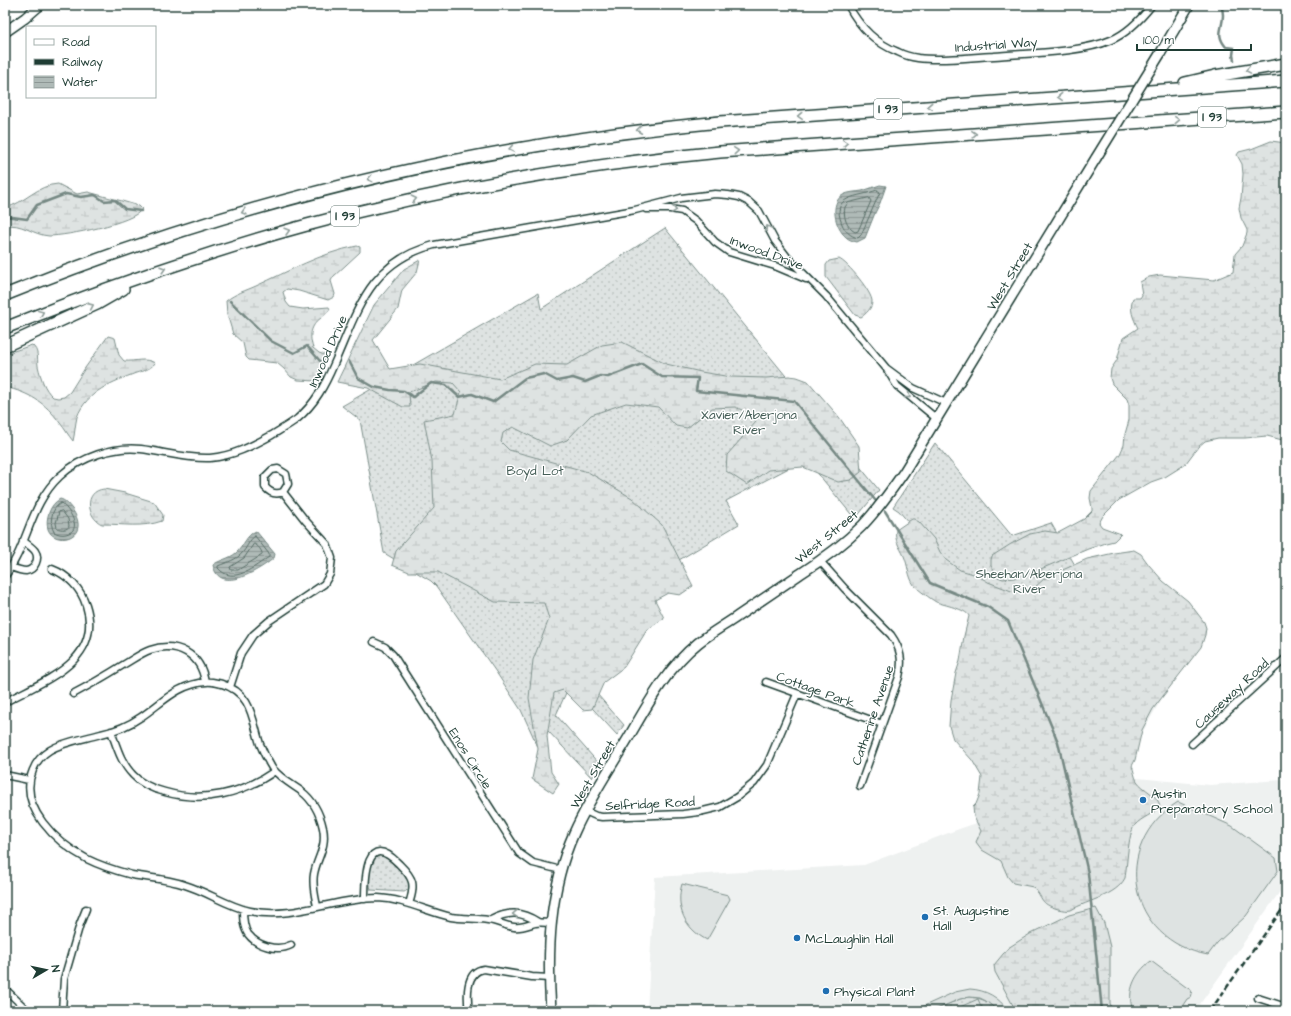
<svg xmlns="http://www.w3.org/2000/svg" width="1291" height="1016" viewBox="0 0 1291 1016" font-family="'Architects Daughter',sans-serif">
	<defs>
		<pattern id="grass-dots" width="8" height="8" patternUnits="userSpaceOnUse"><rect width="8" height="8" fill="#dee3e2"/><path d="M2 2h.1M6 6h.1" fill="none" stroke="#bec4c2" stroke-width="1.8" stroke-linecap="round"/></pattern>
		<pattern id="wetland-marsh" width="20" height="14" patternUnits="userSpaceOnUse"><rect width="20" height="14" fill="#dee3e2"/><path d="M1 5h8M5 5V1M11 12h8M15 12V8" fill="none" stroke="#bec4c2"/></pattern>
		<pattern id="water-rules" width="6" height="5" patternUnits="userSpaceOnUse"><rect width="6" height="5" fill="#afbab7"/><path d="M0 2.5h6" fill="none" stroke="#8e9896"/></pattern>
	</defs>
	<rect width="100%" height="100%" fill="#fff"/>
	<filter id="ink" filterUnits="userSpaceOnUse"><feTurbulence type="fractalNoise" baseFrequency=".025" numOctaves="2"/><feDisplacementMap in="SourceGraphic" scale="8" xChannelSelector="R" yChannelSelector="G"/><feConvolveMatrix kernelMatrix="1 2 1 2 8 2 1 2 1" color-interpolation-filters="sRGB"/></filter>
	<g filter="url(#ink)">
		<path fill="#eef1f0" d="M 1194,643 L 1117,776 L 1210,785 L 1282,780 L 1286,773 L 1286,883 L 1195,1011 L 647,1011 L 655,877 L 864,865 L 959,829 L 1003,814 Z
			M 594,1004 L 626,1011 L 558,1011 L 558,1009 Z"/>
		<path fill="url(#grass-dots)" stroke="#7e908b" d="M 665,228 L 879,490 L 855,519 L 806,459 L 726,501 L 739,524 L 679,560 L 577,671 L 624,725 L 617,735 L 570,684 L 556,715 L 600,765 L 592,778 L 548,731 L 538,747 L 521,710 L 496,672 L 436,586 L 431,581 L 384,553 L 360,420 L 342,406 L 538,293 L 541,309 Z
			M 935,443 L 1012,536 L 1051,523 L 1120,644 L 954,577 L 899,511 L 893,507 Z
			M 377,855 L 387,855 C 394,862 421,885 404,892 L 371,890 C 368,880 370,863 377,855 Z
			M 970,997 C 982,998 990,1002 998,1011 L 932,1011 L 960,999 Z"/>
		<path fill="url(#wetland-marsh)" stroke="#7e908b" d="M 1271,141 L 1286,143 L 1286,441 L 1267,436 L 1245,438 L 1218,438 L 1205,441 L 1198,447 L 1186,463 L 1181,467 L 1165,477 L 1151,482 L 1119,500 L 1103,516 L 1099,523 L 1102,527 L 1121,534 L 1114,541 L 1106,543 L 1088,549 L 1036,571 L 1014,578 L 1003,579 L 998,577 L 991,566 L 991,560 L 992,556 L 1011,544 L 1030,534 L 1045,531 L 1058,533 L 1084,519 L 1092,511 L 1092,508 L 1090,498 L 1091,491 L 1120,454 L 1124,445 L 1125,434 L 1129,420 L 1129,405 L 1127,399 L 1112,384 L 1110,378 L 1111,369 L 1117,360 L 1123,338 L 1138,328 C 1133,318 1129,309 1133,298 L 1140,298 L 1142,295 L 1140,282 L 1149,277 L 1160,275 L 1214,280 L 1233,272 L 1235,254 L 1242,246 L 1247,233 L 1247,230 L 1241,218 L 1239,208 L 1241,198 L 1243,174 L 1242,164 L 1237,155 L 1239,152 L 1251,149 Z
			M 58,184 L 77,194 L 88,192 L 122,201 L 139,206 L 142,209 C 134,223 66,236 49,236 C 33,235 21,222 5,226 L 5,208 C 25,203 37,185 58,184 Z
			M 357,246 L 360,247 L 360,252 L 333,277 L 331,281 L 335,294 L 334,297 L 328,300 L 299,291 L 287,289 L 283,292 L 286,302 L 290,307 L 303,309 L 329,307 L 330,309 C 328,313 324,315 321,318 C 310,326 309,336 313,348 L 319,353 L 325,355 L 316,381 L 298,380 L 291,377 L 284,369 L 277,363 L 249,360 L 246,357 L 243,343 L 233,334 L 227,314 L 226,301 C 236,293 245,291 256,286 C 289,271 321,253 357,246 Z
			M 839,259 C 847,262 873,293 872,302 C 872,308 866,314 861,317 L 855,315 L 826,277 L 826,265 L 829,261 Z
			M 420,260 L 417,272 L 402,290 L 398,309 L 373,340 L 390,369 L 420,364 L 500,379 L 535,364 L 567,365 L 602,345 L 622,342 L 666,364 L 701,372 L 731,377 L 766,378 L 789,376 L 797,377 L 808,381 L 839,417 L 859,446 L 861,472 L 851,480 L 838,482 L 803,467 L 768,470 L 747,485 L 726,471 L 727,455 L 756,422 L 749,413 L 735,407 L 712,408 L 687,428 L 676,426 L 658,407 L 626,403 L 591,415 L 567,440 L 550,446 L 513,427 L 503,433 L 501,442 L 509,450 L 588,472 L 632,498 L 662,525 L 693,586 L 680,595 L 668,593 L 655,600 L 664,618 L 647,630 L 624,667 L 604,682 L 592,709 L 583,710 L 563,690 L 554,693 L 547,736 L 551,772 L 559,784 L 553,793 L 532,779 L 538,749 L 529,698 L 533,660 L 549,619 L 544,603 L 495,602 L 438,572 L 409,572 L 392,565 L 396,551 L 434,508 L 432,461 L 424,420 L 455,414 L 461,392 L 453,383 L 436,382 L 409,392 L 410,407 L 403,407 L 368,388 L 337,382 L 374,305 L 404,269 Z
			M 108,336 L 115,338 L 119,355 L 124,361 C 136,362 144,357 155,363 C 151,369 143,371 136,373 C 113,382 87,391 77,417 C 75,425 75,433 73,441 C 68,435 65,429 60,423 C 45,402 29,393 5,387 L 5,354 L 32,345 C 39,351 37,357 38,366 C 41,378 44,389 53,397 L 58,398 L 64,397 L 70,392 L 85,368 Z
			M 104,489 L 125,493 L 154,502 L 163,515 L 162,521 C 143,528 122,524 102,524 C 87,518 83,491 104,489 Z
			M 912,519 L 914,519 L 919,522 L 934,539 L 940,552 L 946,560 L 960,570 L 977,575 L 988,582 L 1014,592 L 1023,592 L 1034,588 L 1045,578 L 1087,559 L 1114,553 L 1134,550 L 1141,554 L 1149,565 L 1163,581 L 1188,601 L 1204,622 L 1206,628 L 1205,635 L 1201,647 L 1153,709 L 1142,730 L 1135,760 L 1132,766 C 1134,770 1134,776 1137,781 C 1143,790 1158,795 1160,806 C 1153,815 1142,817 1135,825 C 1128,833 1127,866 1125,878 C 1116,896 1088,900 1071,910 C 1066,911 1063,910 1058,909 C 1038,903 1045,899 1033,887 L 1013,883 L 1008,877 L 1001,861 L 982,850 L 976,842 L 981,831 L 974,817 L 973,807 L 976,804 L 980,794 L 982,777 L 972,760 L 953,739 L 949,726 L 951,700 L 956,673 L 960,661 L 964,636 L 969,616 C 966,609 944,605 936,602 C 931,599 917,589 914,585 C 908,576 908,565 904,556 C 900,547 894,541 896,530 Z
			M 1096,908 L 1104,923 L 1110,947 L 1110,1003 L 1112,1011 L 1016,1011 L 995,972 L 994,965 L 1008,948 L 1030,934 L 1069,915 Z"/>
		<path fill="#dee3e2" stroke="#7e908b" d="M 1178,802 L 1232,826 L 1276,858 L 1278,871 L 1246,916 L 1217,943 L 1208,955 C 1128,941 1109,845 1178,802 Z
			M 682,884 L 728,895 L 730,899 L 707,940 C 685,929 675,907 682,884 Z
			M 1151,961 L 1186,987 L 1191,990 L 1192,994 L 1191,997 L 1187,999 L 1179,1011 L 1133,1011 C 1126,991 1135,973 1151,961 Z
			M 970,989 C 986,990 999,997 1008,1011 L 998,1011 L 986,1001 L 980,998 L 970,997 L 960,999 L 932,1011 L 913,1011 L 955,992 Z
			M 978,999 L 983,1011 L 951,1011 Z"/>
		<path fill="url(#water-rules)" stroke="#758883" d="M 880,185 L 886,186 L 880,203 L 875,213 L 865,238 L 857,242 C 853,241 849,240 846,237 C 835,228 829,203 843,195 C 848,192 856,192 862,191 C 868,189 874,187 880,185 Z
			M 60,499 C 65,500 68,504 72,509 C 93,539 54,547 48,529 C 45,519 50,504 60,499 Z
			M 256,531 L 275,554 L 274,558 C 261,569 219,596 213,565 C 219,560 229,559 236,553 C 244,546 246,535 256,531 Z"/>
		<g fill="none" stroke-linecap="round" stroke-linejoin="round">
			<path stroke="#596f68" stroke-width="1" d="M 877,190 L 880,192 L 861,235 L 858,238 C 850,236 845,231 842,224 C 830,194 858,198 877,190 Z
				M 869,198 L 871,201 L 858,231 L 855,232 C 846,227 843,216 845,207 L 848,203 Z
				M 61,503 C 69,509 84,530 66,534 C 62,535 58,534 54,532 C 49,523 51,508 61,503 Z
				M 62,511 L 68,519 L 69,526 C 68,530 61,530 57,528 L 56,523 L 59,512 Z
				M 255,536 L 269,554 L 269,557 C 255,566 233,586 218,568 L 218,566 C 227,562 237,560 243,552 C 248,546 249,540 255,536 Z
				M 254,544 C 258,545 263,552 262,555 L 238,570 L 231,570 L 230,567 L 244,558 Z"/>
			<path stroke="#758883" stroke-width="2.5" d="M 1221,5 C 1222,8 1223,12 1223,15 C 1223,29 1215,34 1226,47 L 1234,48 L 1233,55 L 1234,60
				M 5,216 L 27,219 L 37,205 L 66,194 L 81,197 L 95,195 L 104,201 L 115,200 L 125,209 L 141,211
				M 230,301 L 271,341 L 294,353 L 307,346 L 320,361 L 324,361
				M 349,361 L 358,378 L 374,387 L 390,390 L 404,391 L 413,397 L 431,383 L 446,385 L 459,397 L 472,394 L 493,402 L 525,378 L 544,374 L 557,381 L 573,378 L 585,382 L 600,376 L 608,377 L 642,364 L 662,377 L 698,378 L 696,391 L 794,401 L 875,500
				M 885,511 L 930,583 L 988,607 L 1008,621 L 1058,742 L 1088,873 L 1102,1011"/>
			<defs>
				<path id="street" d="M 848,5 C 859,26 875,43 898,52 C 904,55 911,57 918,58 C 943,61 969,57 994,56 C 1028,53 1081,53 1111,40 C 1128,33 1141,19 1152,5
					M 646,209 L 670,209 L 682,211 L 696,221 L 715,242 L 729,252 L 775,266 L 806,279
					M 886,368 L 913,388 L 946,403
					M 820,561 L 845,589 L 891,635 C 901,649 903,661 899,677 L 860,786
					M 11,567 C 16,569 21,571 26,571 C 35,570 40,558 35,551 C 32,547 27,544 23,541
					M 5,576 C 29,544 29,505 60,476 C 81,457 113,446 141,449 C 164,452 187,459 210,458 C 233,456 252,446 272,435 C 280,430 289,425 297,419 C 315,404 325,385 334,364 C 358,310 369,262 434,245 L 635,210 L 681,198 L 715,194 L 728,195 L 739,197 L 749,202 L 759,211 L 775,241 L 788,258 L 826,296 L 886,368 L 897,386 L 937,419
					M 374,642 L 385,647 L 393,655 L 519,853 L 533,863 L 561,870
					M 766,682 L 882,724
					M 230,687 L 241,653 L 253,635 L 269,621 L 324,584 L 330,574 L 332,558 L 327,544 L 305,520 L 283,492 L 288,484 L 286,474 L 278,469 L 272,470 L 265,477 L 265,487 C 270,493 276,495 283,492
					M 73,694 C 90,685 107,675 123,665 C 132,660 141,653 150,650 C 177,641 201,654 205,682
					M 5,702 C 43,681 104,661 86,605 C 81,589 68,575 52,569
					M 111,731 C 117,747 121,763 133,775 C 141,784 153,789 165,792 C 203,803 242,794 275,771
					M 1192,744 L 1286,658
					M 5,775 L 29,780
					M 585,811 L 596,816 L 602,817 L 683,814 L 699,812 L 720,807 L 737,797 L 754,783 L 767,765 L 797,694
					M 365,899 C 365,877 366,831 398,863 C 403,868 410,874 412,882 C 414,890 411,897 409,904
					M 317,906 C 315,896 312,885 314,874 C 317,857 327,848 323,828 C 320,814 313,800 301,791 C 291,784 280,778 272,768 C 267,760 263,752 260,744 C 252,719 252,693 222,684 C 216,683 211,681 206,682 C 178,684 162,703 141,717 C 128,726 115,731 101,734 C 84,739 65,741 50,750 C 42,755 36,762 33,770 C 17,807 57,843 87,859 C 101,866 117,871 132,875 C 150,878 168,879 185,885 C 208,892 227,906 250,911 C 294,920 334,898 378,898 C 403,899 426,911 451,917 C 463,919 476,918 488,920 C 497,921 505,926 514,927 C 522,928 528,925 535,923 C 540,922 546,923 551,923
					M 243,909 C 243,917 243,927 248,934 C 257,946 277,952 291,945
					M 491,920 C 508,911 521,911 538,922
					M 5,989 L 28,1011
					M 1258,998 L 1286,1007
					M 62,1011 L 64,979 L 80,924 L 86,909
					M 469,1011 C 467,998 465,971 484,969 L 532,977 L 549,978"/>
				<path id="secondary" d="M 5,32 L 25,18 L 40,5
					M 1160,54 L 1189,5
					M 551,1011 C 547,951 549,889 574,833 C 589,799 611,767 630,735 C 649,702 668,667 698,643 C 711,633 725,625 738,616 C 759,602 779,588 800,574 C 822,560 844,544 862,526 C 878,509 891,491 904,472 L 1096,158"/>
				<path id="highway" d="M 1185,83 L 1215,76 L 1286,64
					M 5,295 C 234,202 474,145 720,122 L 1286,81
					M 5,328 C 104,288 204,253 307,225 C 442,188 581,165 720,152 L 1286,112
					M 5,346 L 97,304 L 123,289"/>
			</defs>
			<use href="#street" stroke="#1f3d34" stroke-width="9"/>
			<use href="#secondary" stroke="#1f3d34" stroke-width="12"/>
			<use href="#highway" stroke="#1f3d34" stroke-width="14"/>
			<use href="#street" stroke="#fff" stroke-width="6"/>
			<use href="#secondary" stroke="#fff" stroke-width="9"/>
			<use href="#highway" stroke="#fff" stroke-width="11"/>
			<path stroke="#1f3d34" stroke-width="2.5" stroke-dasharray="6 3" stroke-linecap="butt" d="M 1210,1011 L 1286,904"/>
			<defs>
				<path id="secondary-bridge" d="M 1096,158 L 1160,54"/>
			</defs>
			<use href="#secondary-bridge" stroke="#1f3d34" stroke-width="12" stroke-linecap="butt"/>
			<use href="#secondary-bridge" stroke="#fff" stroke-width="9"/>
		</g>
		<defs><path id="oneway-chevron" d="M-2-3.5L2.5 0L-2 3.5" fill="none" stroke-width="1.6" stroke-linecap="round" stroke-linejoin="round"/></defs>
		<g stroke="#8f9e9a">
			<use href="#oneway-chevron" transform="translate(1248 70) rotate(170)"/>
			<use href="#oneway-chevron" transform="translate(1060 97) rotate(176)"/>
			<use href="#oneway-chevron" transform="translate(930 106) rotate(176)"/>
			<use href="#oneway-chevron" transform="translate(800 116) rotate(176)"/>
			<use href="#oneway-chevron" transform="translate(1177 120) rotate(-4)"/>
			<use href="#oneway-chevron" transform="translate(639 130) rotate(173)"/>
			<use href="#oneway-chevron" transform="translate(974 134) rotate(-4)"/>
			<use href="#oneway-chevron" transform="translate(845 143) rotate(-4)"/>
			<use href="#oneway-chevron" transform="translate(511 149) rotate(170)"/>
			<use href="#oneway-chevron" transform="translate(736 151) rotate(-5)"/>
			<use href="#oneway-chevron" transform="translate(370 179) rotate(167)"/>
			<use href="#oneway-chevron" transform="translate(414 199) rotate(-13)"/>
			<use href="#oneway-chevron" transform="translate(674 210) rotate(9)"/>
			<use href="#oneway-chevron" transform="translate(244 212) rotate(163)"/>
			<use href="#oneway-chevron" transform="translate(768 228) rotate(-116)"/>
			<use href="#oneway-chevron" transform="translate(287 231) rotate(-16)"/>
			<use href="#oneway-chevron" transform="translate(163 269) rotate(-18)"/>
			<use href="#oneway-chevron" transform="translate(91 306) rotate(-24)"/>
			<use href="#oneway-chevron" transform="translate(41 313) rotate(-22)"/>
			<use href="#oneway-chevron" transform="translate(908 396) rotate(36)"/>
			<use href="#oneway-chevron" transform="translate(515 914) rotate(179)"/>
		</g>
	</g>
	<g fill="#1f6fb2" stroke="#fff" stroke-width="1.5">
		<circle cx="1143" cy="800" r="4"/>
		<circle cx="925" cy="917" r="4"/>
		<circle cx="797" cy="938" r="4"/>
		<circle cx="826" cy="991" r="4"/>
	</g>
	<g text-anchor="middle" stroke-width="3" stroke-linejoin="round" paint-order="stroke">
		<g fill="#fff" stroke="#627771" stroke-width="1">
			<rect x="874" y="99" width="28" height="20" rx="3"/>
			<rect x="1198" y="107" width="28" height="20" rx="3"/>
			<rect x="331" y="206" width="28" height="20" rx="3"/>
		</g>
		<g font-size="12" font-weight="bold" fill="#1f3d34">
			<text x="888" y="113">I 93</text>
			<text x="1212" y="121">I 93</text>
			<text x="345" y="220">I 93</text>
		</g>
		<g font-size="13" fill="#1f3d34" stroke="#fff">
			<text transform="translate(996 44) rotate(-4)" y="5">Industrial Way</text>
			<text transform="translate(767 252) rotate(20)" y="5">Inwood Drive</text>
			<text transform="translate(1009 276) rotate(-59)" y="5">West Street</text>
			<text transform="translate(327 351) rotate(-66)" y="5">Inwood Drive</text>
			<text transform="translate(826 536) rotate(-39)" y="5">West Street</text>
			<text transform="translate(816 689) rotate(20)" y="5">Cottage Park</text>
			<text transform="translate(1231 693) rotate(-43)" y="5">Causeway Road</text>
			<text transform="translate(872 715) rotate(-71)" y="5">Catherine Avenue</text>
			<text transform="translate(471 758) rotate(58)" y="5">Enos Circle</text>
			<text transform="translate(592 774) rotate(-60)" y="5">West Street</text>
			<text transform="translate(650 803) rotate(-3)" y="5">Selfridge Road</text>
		</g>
		<g font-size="13" fill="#455e57" stroke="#fff">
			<text x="749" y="419">Xavier/Aberjona<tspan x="749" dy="15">River</tspan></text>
			<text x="535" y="475">Boyd Lot</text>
			<text x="1029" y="578">Sheehan/Aberjona<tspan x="1029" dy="15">River</tspan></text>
		</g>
		<g font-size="13" fill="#1f3d34" stroke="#fff" text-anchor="start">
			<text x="1151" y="798">Austin<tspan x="1151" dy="15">Preparatory School</tspan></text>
			<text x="933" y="915">St. Augustine<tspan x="933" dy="15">Hall</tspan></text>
			<text x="805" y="943">McLaughlin Hall</text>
			<text x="834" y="996">Physical Plant</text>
		</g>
	</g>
	<rect width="1291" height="1016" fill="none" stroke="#fff" stroke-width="20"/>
	<rect x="10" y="10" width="1271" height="996" fill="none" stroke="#1f3d34" stroke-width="1.5" filter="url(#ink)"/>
	<rect x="26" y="26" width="130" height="72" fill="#ffffff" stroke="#a5b1ae"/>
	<rect x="34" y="39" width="20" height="6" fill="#ffffff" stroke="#a5b1ae"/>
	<text x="62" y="46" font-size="12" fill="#1f3d34">Road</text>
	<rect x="34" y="59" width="20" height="6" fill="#1f3d34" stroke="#a5b1ae"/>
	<text x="62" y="66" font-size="12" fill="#1f3d34">Railway</text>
	<rect x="34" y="76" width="20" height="12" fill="url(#water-rules)" stroke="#a5b1ae"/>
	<text x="62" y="86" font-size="12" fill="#1f3d34">Water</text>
	<g transform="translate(46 970) rotate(81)" stroke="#ffffff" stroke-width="3" paint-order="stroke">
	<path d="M0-3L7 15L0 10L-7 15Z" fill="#1f3d34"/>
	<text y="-6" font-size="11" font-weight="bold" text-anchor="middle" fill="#1f3d34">N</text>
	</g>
	<path d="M1137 44v6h114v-6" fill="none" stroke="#1f3d34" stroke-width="2"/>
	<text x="1143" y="44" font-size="12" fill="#1f3d34" stroke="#ffffff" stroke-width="3" paint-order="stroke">100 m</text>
</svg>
